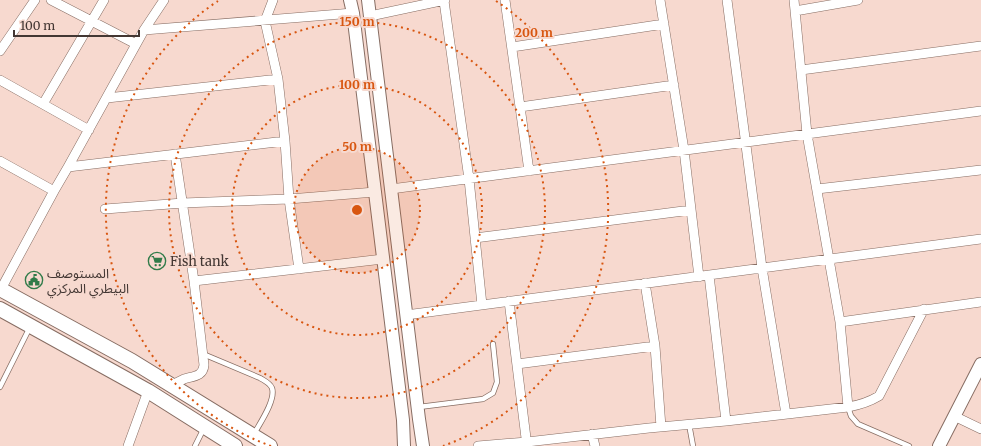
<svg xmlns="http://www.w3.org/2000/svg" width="981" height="446" viewBox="0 0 981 446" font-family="Merriweather,'Noto Sans Arabic',serif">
	<rect width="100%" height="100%" fill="#f7d9cf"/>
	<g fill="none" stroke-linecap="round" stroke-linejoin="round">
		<defs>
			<path id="lane" d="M 203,354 L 260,378 C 265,381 270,383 272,388 C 276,400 260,423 254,434
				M 0,387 L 30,327
				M 419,407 L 483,399 L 493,393 L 497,382 L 493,344
				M 848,407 L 851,416 L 858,424 L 909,446
				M 689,424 L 693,446
				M 195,446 L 204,428"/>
			<path id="street" d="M 51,0 L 136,44
				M 273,0 L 265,21 L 278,79 L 285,141 L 289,199 L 299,269
				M 505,0 L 529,171
				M 660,0 L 684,150 L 699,277
				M 727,0 L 762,268 L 786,414
				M 794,0 L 807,134 L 840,322 L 848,407
				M 444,1 L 469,179 L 482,305
				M 795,11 L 858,0
				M 370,16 L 445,0
				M 144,30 L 353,13
				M 512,47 L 664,24
				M 0,51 L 35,0
				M 801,70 L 981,46
				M 0,80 L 89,130
				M 107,98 L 278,79
				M 43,104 L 104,0
				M 520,107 L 674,85
				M 0,161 L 54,191
				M 68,167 L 285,141
				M 391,189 L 981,111
				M 817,189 L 981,170
				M 105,209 L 183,203 L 289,199 L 375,192
				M 475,238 L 691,210
				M 709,275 L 726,421
				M 194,281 L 383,259
				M 645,283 L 655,346 L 661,427
				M 1,289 L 54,191 L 68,167 L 144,30 L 164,0
				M 509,301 L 527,446
				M 406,315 L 981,239
				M 840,322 L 981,302
				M 517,364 L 655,346
				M 172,385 C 176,383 180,381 184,379 C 193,376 203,377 204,365 L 194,281 L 175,154
				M 954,416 L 981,429
				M 592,434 L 595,446
				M 128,446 L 148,391
				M 478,446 L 527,442 L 649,428 L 726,421 L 848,407 C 860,405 869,402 879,396 L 924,309"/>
			<path id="secondary" d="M 350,0 L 353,13 L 403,420 L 404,446
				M 368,0 L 419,419 L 423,446
				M 939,446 L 981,364"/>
			<path id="primary" d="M 0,289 L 132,361 L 270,446
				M 0,309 L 148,391 L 235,446"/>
		</defs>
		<use href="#lane" stroke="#876d63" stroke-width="6"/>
		<use href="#street" stroke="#876d63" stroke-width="10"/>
		<use href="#secondary" stroke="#876d63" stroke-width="14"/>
		<use href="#primary" stroke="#876d63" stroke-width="16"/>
		<use href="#lane" stroke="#fff" stroke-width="4.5"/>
		<use href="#street" stroke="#fff" stroke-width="9"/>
		<use href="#secondary" stroke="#fff" stroke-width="12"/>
		<use href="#primary" stroke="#fff" stroke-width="14"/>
	</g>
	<circle cx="357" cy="210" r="63" fill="#d85610" fill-opacity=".12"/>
	<g fill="none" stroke="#d85610" stroke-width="2" stroke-dasharray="2 4">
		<circle cx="357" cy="210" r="63"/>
		<circle cx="357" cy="210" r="125"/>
		<circle cx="357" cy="210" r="188"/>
		<path d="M271 446A251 251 0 0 1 218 1M496 1A251 251 0 0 1 443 446"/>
	</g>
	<defs>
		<symbol id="supermarket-ring" viewBox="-11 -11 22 22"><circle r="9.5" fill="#f7d9cf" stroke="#307b49" stroke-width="1.5"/><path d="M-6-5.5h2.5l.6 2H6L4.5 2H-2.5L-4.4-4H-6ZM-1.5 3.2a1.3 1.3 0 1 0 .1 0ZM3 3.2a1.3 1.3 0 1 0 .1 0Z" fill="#307b49"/></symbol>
		<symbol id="civic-ring" viewBox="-11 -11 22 22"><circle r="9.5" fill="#f7d9cf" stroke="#307b49" stroke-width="1.5"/><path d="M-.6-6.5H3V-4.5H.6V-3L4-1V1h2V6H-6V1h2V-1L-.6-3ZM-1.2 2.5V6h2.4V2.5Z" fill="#307b49"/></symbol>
	</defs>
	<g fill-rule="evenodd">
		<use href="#supermarket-ring" x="147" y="251" width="20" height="20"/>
		<use href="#civic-ring" x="24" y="270" width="20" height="20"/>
	</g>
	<g text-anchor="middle" stroke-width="4" stroke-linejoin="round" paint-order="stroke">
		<g font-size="13" fill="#433733" stroke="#f7d9cf" text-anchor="start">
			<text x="170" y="266">Fish tank</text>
			<text x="47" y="278">المستوصف<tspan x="47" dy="15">البيطري المركزي</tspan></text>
		</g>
	</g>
	<circle cx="357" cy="210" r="6" fill="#d85610" stroke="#f7d9cf" stroke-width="2"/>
	<g font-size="12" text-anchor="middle" font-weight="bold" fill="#d85610" stroke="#f7d9cf" stroke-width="4" stroke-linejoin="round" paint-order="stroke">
		<text x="357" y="26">150 m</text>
		<text x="534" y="37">200 m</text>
		<text x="357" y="89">100 m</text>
		<text x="357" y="151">50 m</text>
	</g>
	<path d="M14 30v6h125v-6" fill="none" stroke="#433733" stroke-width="2"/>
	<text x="20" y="30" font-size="12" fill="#433733" stroke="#f7d9cf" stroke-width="3" paint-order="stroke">100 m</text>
</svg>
